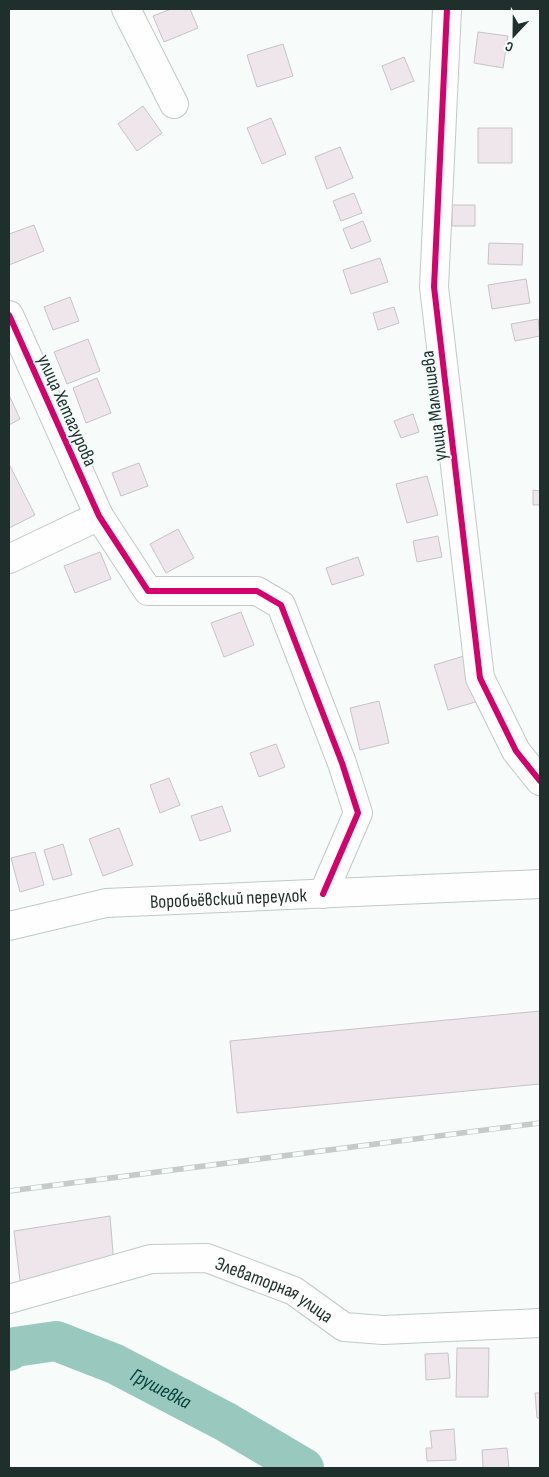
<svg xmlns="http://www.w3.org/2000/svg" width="549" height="1477" viewBox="0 0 549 1477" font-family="'Sofia Sans Condensed',sans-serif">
	<rect width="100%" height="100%" fill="#f7fbfa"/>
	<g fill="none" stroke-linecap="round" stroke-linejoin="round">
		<path stroke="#99c8bf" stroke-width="40" id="s1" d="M 9,1351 L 15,1347 L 56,1341 L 115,1364 L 226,1422 L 304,1468"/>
	</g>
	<path fill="#eee6eb" stroke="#c7c3c6" d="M 171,9 L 190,9 L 198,28 L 164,42 L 153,16 Z
		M 478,32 L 508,36 L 503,68 L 474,63 Z
		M 283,44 L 293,76 L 257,87 L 247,55 Z
		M 404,57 L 414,81 L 391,90 L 382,66 Z
		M 143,106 L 162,133 L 137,151 L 118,124 Z
		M 271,118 L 286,154 L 262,164 L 247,128 Z
		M 478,128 L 512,128 L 512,163 L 478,163 Z
		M 340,147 L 353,178 L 327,189 L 315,157 Z
		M 354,193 L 362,213 L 341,221 L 333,201 Z
		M 452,205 L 475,205 L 475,226 L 452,226 Z
		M 363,221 L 371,241 L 351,249 L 343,229 Z
		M 34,225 L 44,251 L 9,265 L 9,234 Z
		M 489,243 L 523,244 L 522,265 L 488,264 Z
		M 380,258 L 388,282 L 351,294 L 343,270 Z
		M 526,279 L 530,303 L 492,309 L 488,285 Z
		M 70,297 L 79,321 L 53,330 L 44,307 Z
		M 394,307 L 399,323 L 378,330 L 373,313 Z
		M 538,319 L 540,336 L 515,341 L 511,324 Z
		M 88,339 L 100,371 L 67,384 L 54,352 Z
		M 97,378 L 111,413 L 86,423 L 73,388 Z
		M 9,395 L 20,419 L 9,425 Z
		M 413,414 L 419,432 L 401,438 L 394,421 Z
		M 139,463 L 148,486 L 121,496 L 112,473 Z
		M 9,464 L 35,515 L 9,528 Z
		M 427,476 L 438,515 L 407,523 L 396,484 Z
		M 533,490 L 540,491 L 540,505 L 533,505 Z
		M 178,529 L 194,558 L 166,573 L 150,544 Z
		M 438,536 L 442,557 L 417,562 L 413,541 Z
		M 100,552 L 111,579 L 75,593 L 64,566 Z
		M 358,557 L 364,575 L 332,585 L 326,568 Z
		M 241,612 L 254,645 L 224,657 L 211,623 Z
		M 464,656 L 479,701 L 448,710 L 434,665 Z
		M 379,701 L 389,743 L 360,750 L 350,708 Z
		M 276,744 L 285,767 L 259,777 L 250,753 Z
		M 169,778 L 180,805 L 160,813 L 150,785 Z
		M 222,806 L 231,831 L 200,841 L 191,816 Z
		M 119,828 L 133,865 L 103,876 L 89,839 Z
		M 63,844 L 72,875 L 53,880 L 44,850 Z
		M 35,852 L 44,885 L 20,892 L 11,858 Z
		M 540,1011 L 540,1084 L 237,1113 L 230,1041 Z
		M 110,1216 L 114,1265 L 21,1289 L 14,1231 Z
		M 457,1348 L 489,1348 L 488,1397 L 456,1397 Z
		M 448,1353 L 450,1378 L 426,1380 L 425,1354 Z
		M 535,1393 L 540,1393 L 540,1418 L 537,1418 Z
		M 454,1429 L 456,1460 L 427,1461 L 426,1448 L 432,1448 L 430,1431 Z
		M 507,1448 L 509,1468 L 483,1468 L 482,1450 Z"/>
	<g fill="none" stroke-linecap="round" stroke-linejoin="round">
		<defs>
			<g id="minor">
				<path d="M 126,9 L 174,104"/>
				<path d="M 447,9 L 434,287 L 480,678 L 516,751 L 540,781"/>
				<path d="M 9,315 L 99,516 L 148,591 L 257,591 L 281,605 L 342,763 L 358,813 L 323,894"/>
				<path d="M 9,559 L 99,516"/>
				<path id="s2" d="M 9,926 L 106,903 L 540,884"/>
				<path id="s3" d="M 9,1299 L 151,1259 L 207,1258 L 294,1291 L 344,1327 L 383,1330 L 540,1323"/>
			</g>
		</defs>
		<use href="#minor" stroke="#c0cac7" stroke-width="30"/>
		<use href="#minor" stroke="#fefefe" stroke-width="28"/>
		<defs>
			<path id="rail" d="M 9,1191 L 540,1123"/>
		</defs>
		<use href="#rail" stroke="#c7caca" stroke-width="5.5"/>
		<use href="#rail" stroke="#f5fdfb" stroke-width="4" stroke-dasharray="11" stroke-linecap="butt"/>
		<defs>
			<path id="cycleway" d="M 447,9 L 434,287 L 480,678 L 516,751 L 540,781
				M 9,315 L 99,516 L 148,591 L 257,591 L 281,605 L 342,763 L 358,813 L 323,894"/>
		</defs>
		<use href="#cycleway" stroke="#f5fdfb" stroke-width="9"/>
		<use href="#cycleway" stroke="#d6006c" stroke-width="6"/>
	</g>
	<g text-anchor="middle" stroke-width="4" stroke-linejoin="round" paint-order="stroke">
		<g font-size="19" fill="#1f302c" stroke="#f5fdfb">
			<text transform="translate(433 406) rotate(-97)" y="7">улица Малышева</text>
			<text transform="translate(68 410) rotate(66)" y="7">улица Хетагурова</text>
			<text dy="7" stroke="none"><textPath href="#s2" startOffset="222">Воробьёвский переулок</textPath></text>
			<text dy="7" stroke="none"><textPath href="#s3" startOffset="278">Элеваторная улица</textPath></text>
		</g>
		<g font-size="20" font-style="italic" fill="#04423a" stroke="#f5fdfb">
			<text dy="7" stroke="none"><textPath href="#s1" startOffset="164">Грушевка</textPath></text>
		</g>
	</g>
	<rect width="549" height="1477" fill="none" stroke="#1f302c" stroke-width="20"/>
	<g transform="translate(514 35) rotate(202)" stroke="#f5fdfb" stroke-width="4" paint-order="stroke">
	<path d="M0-4L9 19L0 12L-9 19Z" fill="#1f302c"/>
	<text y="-8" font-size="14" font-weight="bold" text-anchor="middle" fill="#1f302c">С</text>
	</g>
</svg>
